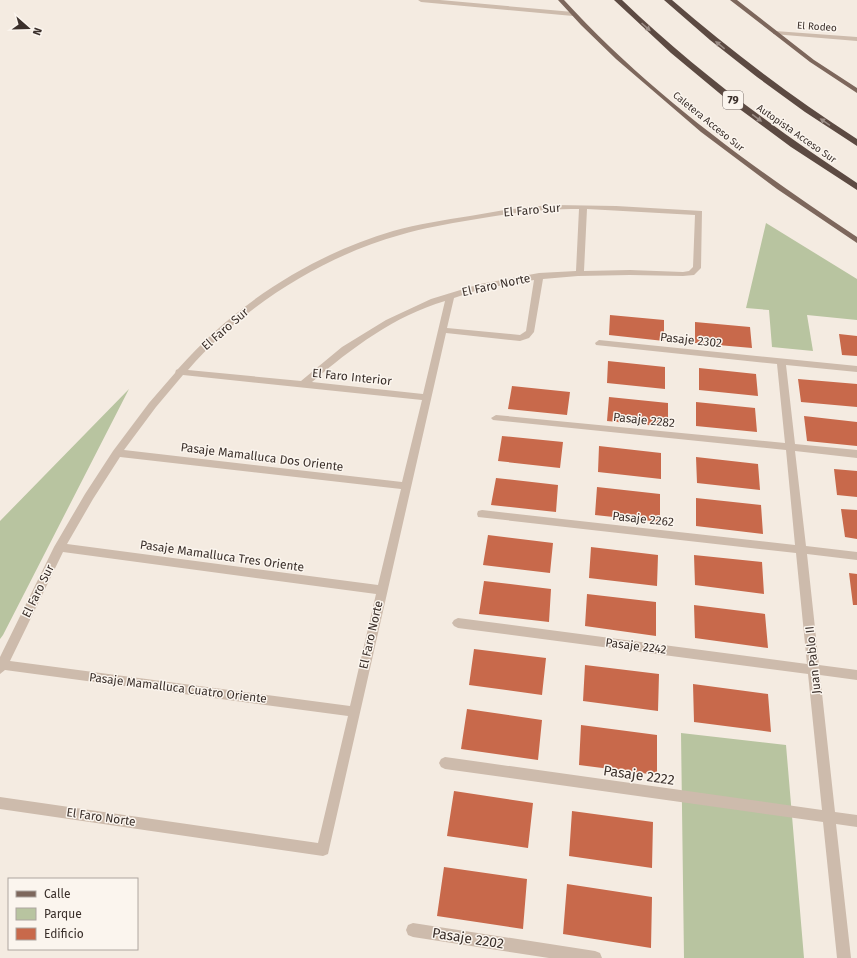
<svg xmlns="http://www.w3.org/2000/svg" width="857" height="958" viewBox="0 0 857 958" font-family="'Fira Sans',sans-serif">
	<rect width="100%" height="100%" fill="#f4ebe1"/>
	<path fill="#b8c4a0" d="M 766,223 L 857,279 L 857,320 L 807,315 L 813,351 L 772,347 L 769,310 L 746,308 Z
		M 129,389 L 3,635 L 0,639 L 0,521 Z
		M 681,733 L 786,745 L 804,958 L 684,958 Z"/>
	<path fill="#c8694b" d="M 610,315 L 664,320 L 664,341 L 609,335 Z
		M 695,322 L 750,327 L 752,348 L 695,343 Z
		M 839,334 L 857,336 L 857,356 L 842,355 Z
		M 608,361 L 665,367 L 665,389 L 607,383 Z
		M 699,368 L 756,374 L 758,396 L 699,390 Z
		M 798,379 L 857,384 L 857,407 L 801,402 Z
		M 512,386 L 570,392 L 567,415 L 508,409 Z
		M 609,397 L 668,403 L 668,427 L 607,421 Z
		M 696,402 L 755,408 L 757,432 L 696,426 Z
		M 804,416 L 857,422 L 857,446 L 807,441 Z
		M 502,436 L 563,442 L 560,468 L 498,461 Z
		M 599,446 L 661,453 L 661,479 L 598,472 Z
		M 696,457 L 758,464 L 760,490 L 697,483 Z
		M 834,469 L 857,471 L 857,497 L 837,495 Z
		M 496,478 L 558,485 L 556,512 L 491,505 Z
		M 597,487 L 660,494 L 660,522 L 595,515 Z
		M 696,498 L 761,505 L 763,534 L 696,526 Z
		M 841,509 L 857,510 L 857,539 L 845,537 Z
		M 488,535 L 553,543 L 550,573 L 483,565 Z
		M 591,547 L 658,555 L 657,586 L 589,578 Z
		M 694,555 L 762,562 L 764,594 L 695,585 Z
		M 849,573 L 857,574 L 857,605 L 853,605 Z
		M 484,581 L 551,589 L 549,622 L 479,614 Z
		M 587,594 L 656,602 L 656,636 L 585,626 Z
		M 694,605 L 765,614 L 768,648 L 695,638 Z
		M 474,649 L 546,658 L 542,695 L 469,685 Z
		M 585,665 L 659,674 L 658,711 L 583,701 Z
		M 693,684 L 768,694 L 771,732 L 694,722 Z
		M 467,709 L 542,720 L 538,760 L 461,749 Z
		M 581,725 L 657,735 L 657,775 L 579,765 Z
		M 454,791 L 533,803 L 528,848 L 447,836 Z
		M 572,811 L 653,822 L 652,868 L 569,856 Z
		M 444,867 L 527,879 L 523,929 L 437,916 Z
		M 567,884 L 652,897 L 651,948 L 563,934 Z"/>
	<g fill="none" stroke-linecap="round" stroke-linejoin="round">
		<path fill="#cdbbac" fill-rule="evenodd" d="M 418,0 L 440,0 L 573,12 L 576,14 L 573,16 L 421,2 Z
			M 775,31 L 857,37 L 857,41 L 773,34 L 773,32 Z
			M 555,205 L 616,206 L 702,211 L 701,268 L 694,275 L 683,276 L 630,275 L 578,276 L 543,279 L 534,332 L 529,338 L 520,341 L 446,333 L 328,854 L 323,856 L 0,809 L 0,797 L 318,843 L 348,716 L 5,670 L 0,674 L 0,657 L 54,547 L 85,494 L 113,451 L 149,403 L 175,373 L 176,370 L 178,369 C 234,305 311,255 393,231 C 418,224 444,220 470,216 C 499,211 526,206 555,205 ZM 579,209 L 576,271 L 539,273 L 480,284 L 431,299 L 386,320 L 342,347 L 301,381 L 188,370 C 241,308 321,257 400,235 C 423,228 447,224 471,220 C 507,214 542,208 579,209 ZM 587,209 L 695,215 L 693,267 L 689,271 L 683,272 L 630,270 L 584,271 ZM 534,280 L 526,331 L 520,335 L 447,328 L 454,298 L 481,289 ZM 445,301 L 423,394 L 312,382 C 352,348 394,316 445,301 ZM 183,375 L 422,400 L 402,482 L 124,450 L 156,407 ZM 120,457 L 401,489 L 378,585 L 67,544 L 93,499 ZM 63,552 L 376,594 L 350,706 L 10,661 Z
			M 599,340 L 857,366 L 857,372 L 786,365 L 795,444 L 857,450 L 857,458 L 795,451 L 806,546 L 857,552 L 857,560 L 807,554 L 819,665 L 857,670 L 857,680 L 820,675 L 835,812 L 857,815 L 857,827 L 836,824 L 851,958 L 837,958 L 823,822 L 445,769 L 441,767 L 439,763 L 441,759 L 445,757 L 822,810 L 808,674 L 458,628 L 454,626 L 452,623 L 454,620 L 458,618 L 807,664 L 796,553 L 478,517 L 477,514 L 478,511 L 482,510 L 795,545 L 786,450 L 493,420 L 491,418 L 496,415 L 785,443 L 777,364 L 596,345 L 595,343 Z
			M 413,923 L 595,951 L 600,953 L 602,958 L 549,958 L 413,937 L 408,935 L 406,930 L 408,925 Z"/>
		<path fill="#7d675c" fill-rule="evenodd" d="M 558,0 L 564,0 C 649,93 753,168 857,237 L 857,243 L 777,189 L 701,132 L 616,59 L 581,25 Z
			M 730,0 L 737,0 L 814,60 L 857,88 L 857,93 L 810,62 Z"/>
		<path fill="#5c4a42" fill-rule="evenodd" d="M 614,0 L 622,0 C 694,69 773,128 857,183 L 857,190 L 791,147 L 730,102 L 671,53 Z
			M 664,0 L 672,0 C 731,51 792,97 857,139 L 857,146 L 805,112 L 757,77 L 710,40 Z"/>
	</g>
	<defs><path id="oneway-solid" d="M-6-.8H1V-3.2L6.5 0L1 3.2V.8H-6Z"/></defs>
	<g fill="#9c8e87">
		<use href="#oneway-solid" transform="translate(646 27) rotate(42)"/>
		<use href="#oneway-solid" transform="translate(720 45) rotate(-141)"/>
		<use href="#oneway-solid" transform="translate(757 118) rotate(36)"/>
		<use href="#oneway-solid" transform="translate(825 122) rotate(-146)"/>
	</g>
	<g text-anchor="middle" stroke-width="3" stroke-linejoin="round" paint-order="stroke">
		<g font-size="10" fill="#3b302b" stroke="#fbf5ee">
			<text transform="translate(817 26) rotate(4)" y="4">El Rodeo</text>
			<text transform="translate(709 121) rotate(39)" y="4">Caletera Acceso Sur</text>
			<text transform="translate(797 133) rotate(35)" y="4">Autopista Acceso Sur</text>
		</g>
		<rect fill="#fbf5ee" stroke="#756b66" stroke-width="1" x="723" y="91" width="20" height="18" rx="3"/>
		<g font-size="11" font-weight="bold" fill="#3b302b">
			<text x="733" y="104">79</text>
		</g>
		<g font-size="12" fill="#3b302b" stroke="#fbf5ee">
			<text transform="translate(532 210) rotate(-5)" y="4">El Faro Sur</text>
			<text transform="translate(496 285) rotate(-12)" y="4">El Faro Norte</text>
			<text transform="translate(225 329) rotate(-41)" y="4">El Faro Sur</text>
			<text transform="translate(691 340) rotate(6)" y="4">Pasaje 2302</text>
			<text transform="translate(352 377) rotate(6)" y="4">El Faro Interior</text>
			<text transform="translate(644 420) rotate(6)" y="4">Pasaje 2282</text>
			<text transform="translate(262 457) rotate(7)" y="4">Pasaje Mamalluca Dos Oriente</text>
			<text transform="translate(643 519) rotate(6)" y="4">Pasaje 2262</text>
			<text transform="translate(222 556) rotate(8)" y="4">Pasaje Mamalluca Tres Oriente</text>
			<text transform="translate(38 591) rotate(-64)" y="4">El Faro Sur</text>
			<text transform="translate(371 635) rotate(-77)" y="4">El Faro Norte</text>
			<text transform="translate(636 646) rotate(7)" y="4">Pasaje 2242</text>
			<text transform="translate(813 660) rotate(-96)" y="4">Juan Pablo II</text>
			<text transform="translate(178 688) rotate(7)" y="4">Pasaje Mamalluca Cuatro Oriente</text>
			<text transform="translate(101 817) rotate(8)" y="4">El Faro Norte</text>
		</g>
		<g font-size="14" fill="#3b302b" stroke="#fbf5ee">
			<text transform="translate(639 775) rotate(8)" y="5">Pasaje 2222</text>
			<text transform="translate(468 938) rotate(9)" y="5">Pasaje 2202</text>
		</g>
	</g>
	<rect x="8" y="878" width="130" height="72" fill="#fbf5ee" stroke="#aea6a0"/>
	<rect x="16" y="891" width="20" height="6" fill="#7d675c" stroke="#aea6a0"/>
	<text x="44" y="898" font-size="12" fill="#3b302b">Calle</text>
	<rect x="16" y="908" width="20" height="12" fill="#b8c4a0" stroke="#aea6a0"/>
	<text x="44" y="918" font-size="12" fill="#3b302b">Parque</text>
	<rect x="16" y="928" width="20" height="12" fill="#c8694b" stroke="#aea6a0"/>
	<text x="44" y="938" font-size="12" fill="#3b302b">Edificio</text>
	<g transform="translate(28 28) rotate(110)" stroke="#fbf5ee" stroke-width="3" paint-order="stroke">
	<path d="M0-3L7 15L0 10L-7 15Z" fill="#3b302b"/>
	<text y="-6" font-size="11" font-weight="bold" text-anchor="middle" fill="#3b302b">N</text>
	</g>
</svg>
